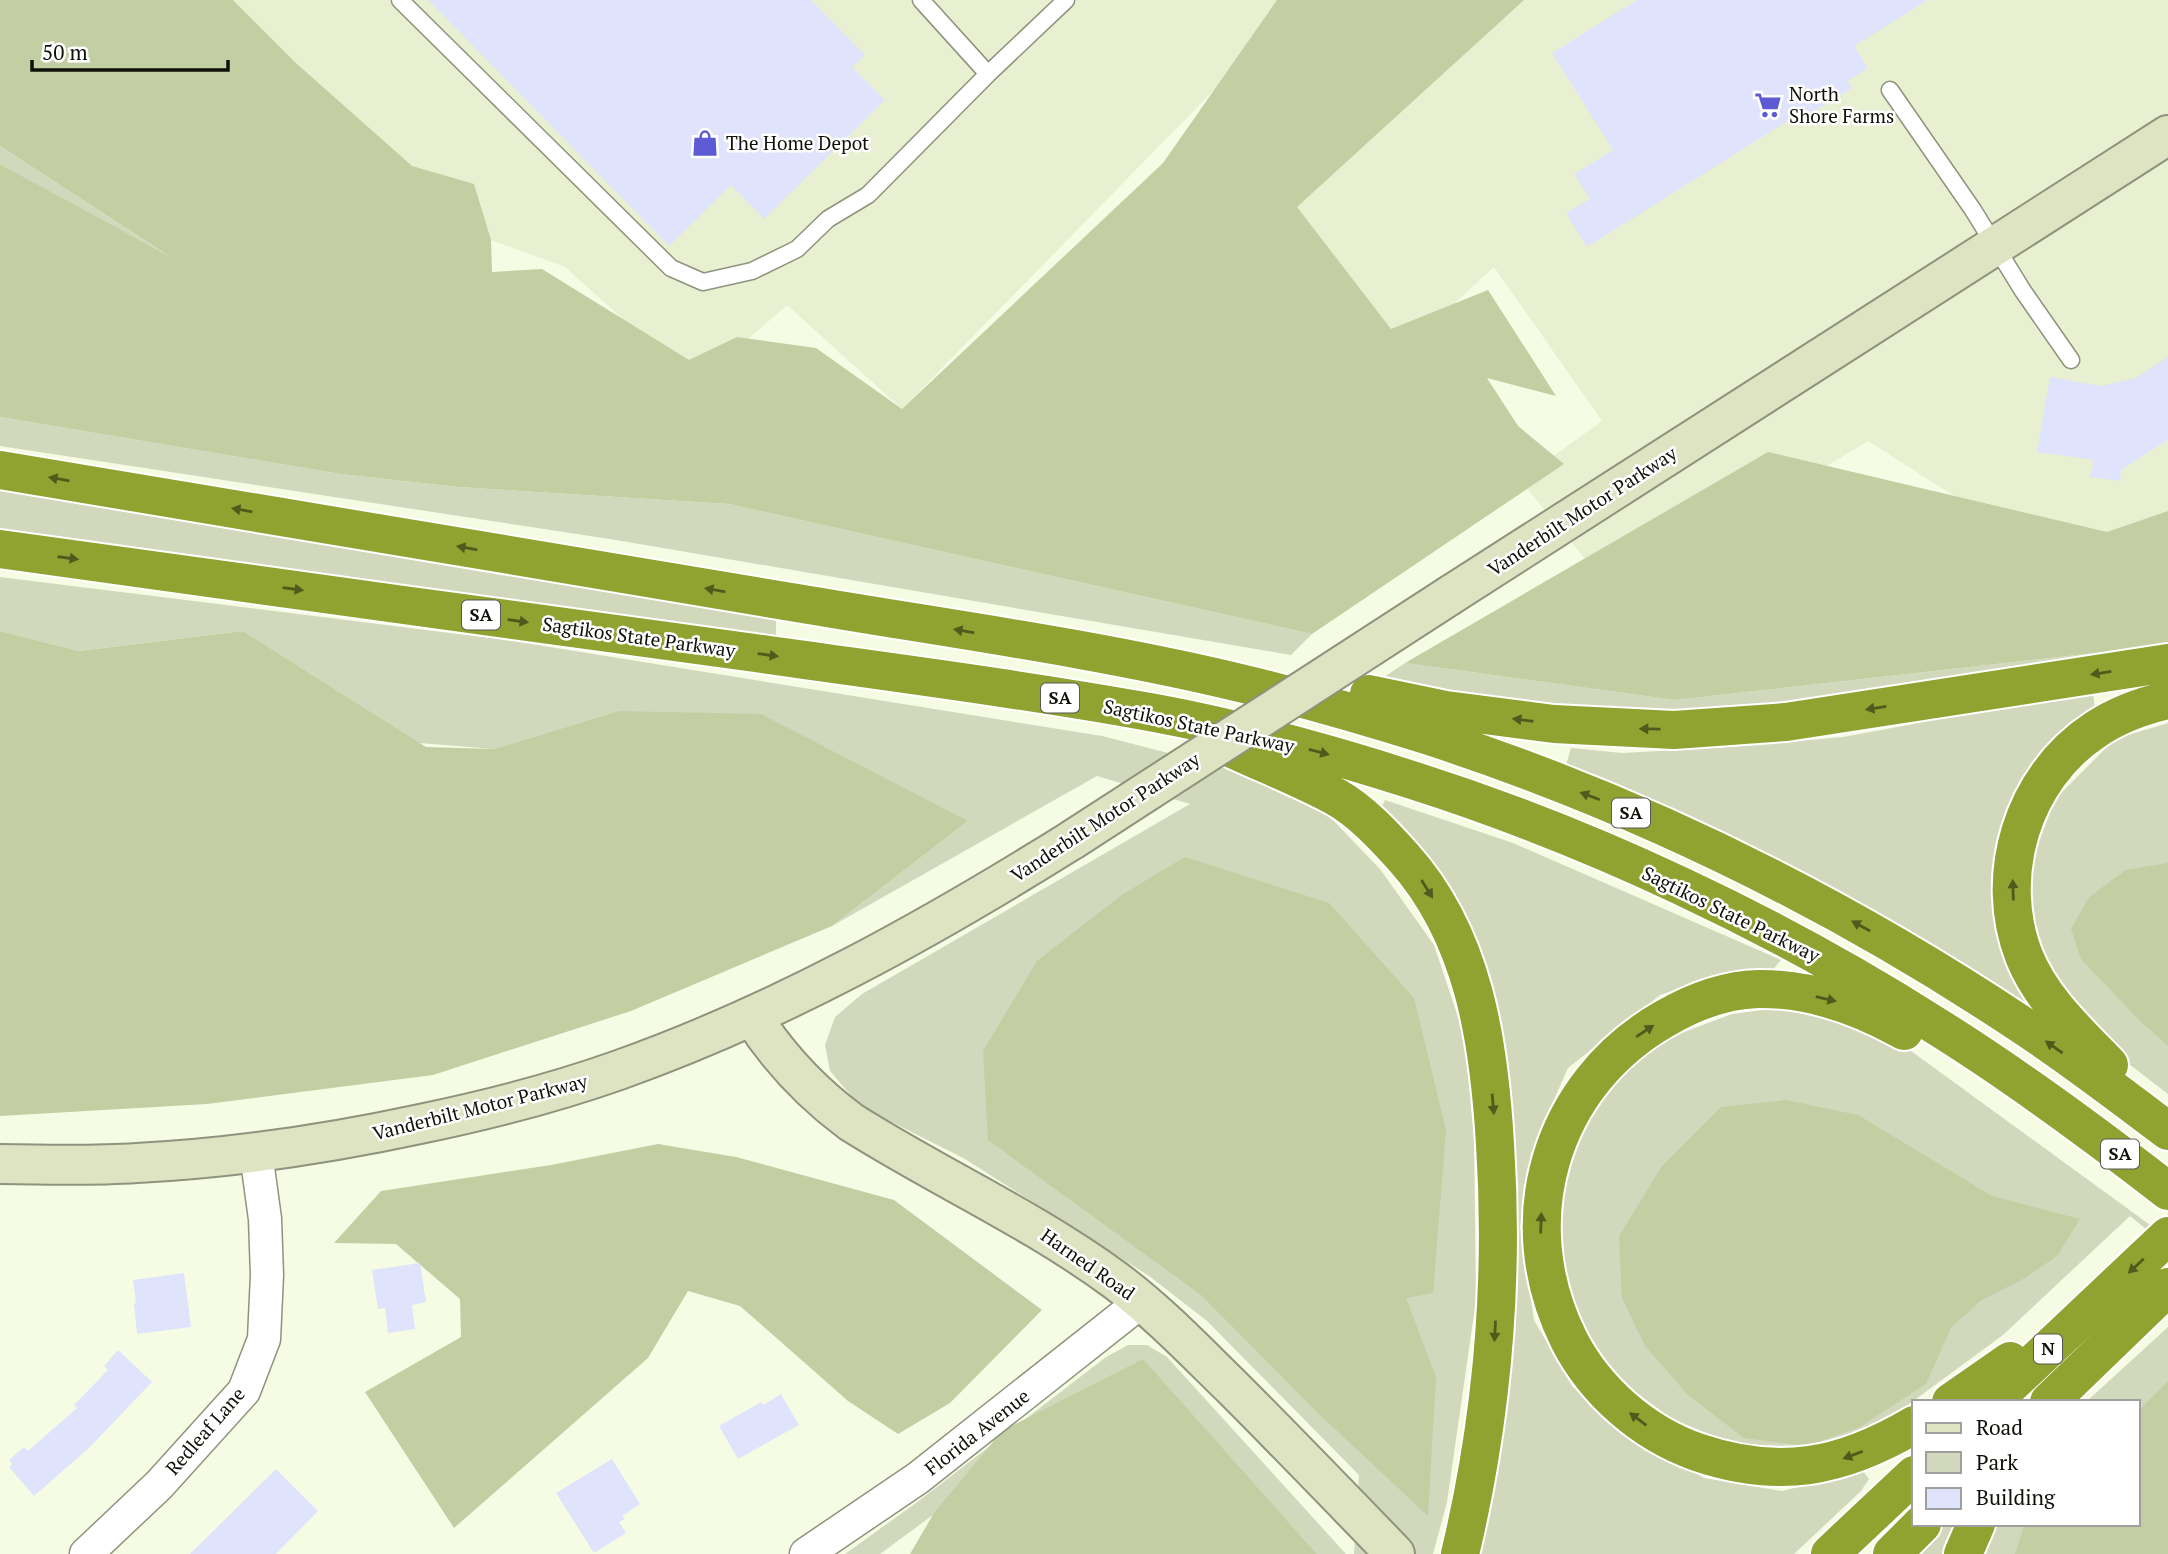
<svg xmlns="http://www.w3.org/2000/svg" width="2168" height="1554" viewBox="0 0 2168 1554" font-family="'PT Serif',serif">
	<rect width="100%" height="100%" fill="#f6fce4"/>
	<path fill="#e9f0d1" d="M 183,0 L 1302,0 L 902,409 L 787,305 L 696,385 L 565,267 L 387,202 Z
		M 1500,0 L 2168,0 L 2168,522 L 2084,579 L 1868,441 L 1615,595 L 1520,480 L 1602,421 L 1494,267 L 1384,368 L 1243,240 Z"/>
	<path fill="#d1d8bc" d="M 0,146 L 184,266 L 0,164 Z
		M 0,417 L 340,474 L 458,487 L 729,504 L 1312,634 L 1291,655 L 616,540 L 0,446 Z
		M 0,488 L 776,618 L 776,641 L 0,529 Z
		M 0,577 L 506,640 L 1102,736 L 1258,776 L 1328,815 L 1380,869 L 1434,945 L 1464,1035 L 1474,1136 L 1476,1300 L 1447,1502 L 1433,1554 L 1354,1554 L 1359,1475 L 1207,1321 L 1149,1276 L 965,1159 L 860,1106 L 830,1071 L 825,1045 L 835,1017 L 862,994 L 1190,804 L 1097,776 L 832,926 L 968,821 L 618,711 L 494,749 L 419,743 L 243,631 L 79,651 L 0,631 Z
		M 2168,643 L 2168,650 L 1676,720 L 1375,683 L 1405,663 L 1675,700 L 2140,648 Z
		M 2093,691 L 2095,710 L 2040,751 L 2005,811 L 1995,898 L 2002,949 L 2027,994 L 2025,1003 L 2018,1004 L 1699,824 L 1566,765 L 1571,748 L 1622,753 L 1731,747 L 1843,737 Z
		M 2168,723 L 2168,1094 L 2108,1048 L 2048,971 L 2030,933 L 2030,867 L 2054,800 L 2115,739 Z
		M 1385,800 L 1513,843 L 1781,960 L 1767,977 L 1732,971 L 1660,995 L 1568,1068 L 1536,1140 L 1520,1227 L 1534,1320 L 1572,1386 L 1621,1431 L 1704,1478 L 1782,1491 L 1863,1471 L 1869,1479 L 1861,1491 L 1794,1554 L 1469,1554 L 1500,1045 L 1378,815 Z
		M 1793,1006 L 1889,1035 L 2168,1238 L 2168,1247 L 2130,1216 L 2003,1335 L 1901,1410 L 1850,1436 L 1806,1446 L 1736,1445 L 1672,1419 L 1618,1379 L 1571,1309 L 1552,1236 L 1564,1153 L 1605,1085 L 1663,1040 L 1732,1014 Z
		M 2168,1327 L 2168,1554 L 1979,1554 L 1993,1524 L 2138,1524 L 2138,1402 L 2086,1402 Z
		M 1128,1345 L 1147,1345 L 1167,1357 L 1346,1554 L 1317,1554 L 1143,1360 L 880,1554 L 845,1554 L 916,1503 L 1106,1357 Z
		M 1938,1524 L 1956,1524 L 1944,1554 L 1907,1554 Z"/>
	<path fill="#c4cea3" d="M 0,0 L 233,0 L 297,64 L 412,166 L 474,184 L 491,240 L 492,272 L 542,269 L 689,360 L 737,337 L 816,348 L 902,409 L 1163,163 L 1277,0 L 1524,0 L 1297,207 L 1391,329 L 1488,290 L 1556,396 L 1487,378 L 1518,426 L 1564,464 L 1312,634 L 729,504 L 458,487 L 340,474 L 0,417 L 0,164 L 172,258 L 0,146 Z
		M 1768,452 L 2107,532 L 2168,511 L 2168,643 L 2140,648 L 1675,700 L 1405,663 Z
		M 0,631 L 79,651 L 243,631 L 426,747 L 494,749 L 618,711 L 761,714 L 968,821 L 832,926 L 631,1011 L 433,1075 L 207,1104 L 0,1116 Z
		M 1185,857 L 1329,903 L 1414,998 L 1446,1130 L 1433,1293 L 1406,1298 L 1436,1377 L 1428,1516 L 1319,1414 L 1201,1295 L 988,1140 L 983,1051 L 1037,961 L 1123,894 Z
		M 2168,863 L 2168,1046 L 2140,1021 L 2081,959 L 2071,929 L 2089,897 L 2126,870 Z
		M 1786,1100 L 1858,1115 L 1992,1196 L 2080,1219 L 2057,1256 L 2025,1278 L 1980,1301 L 1951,1328 L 1926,1384 L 1860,1427 L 1806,1446 L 1744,1438 L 1688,1395 L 1645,1346 L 1622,1298 L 1619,1236 L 1662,1166 L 1721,1107 Z
		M 658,1144 L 736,1157 L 894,1200 L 1042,1310 L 950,1403 L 898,1434 L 848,1401 L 740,1306 L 688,1291 L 648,1358 L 454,1528 L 365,1392 L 461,1337 L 460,1299 L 396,1244 L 334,1243 L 381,1191 L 551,1165 Z
		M 1143,1359 L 1317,1554 L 910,1554 L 934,1513 L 1002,1431 Z
		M 2168,1381 L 2168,1554 L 2015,1554 L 2023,1529 L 2027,1524 L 2138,1524 L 2138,1411 Z"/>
	<path fill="#dfe3fb" d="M 428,0 L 811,0 L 865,55 L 852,67 L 885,100 L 764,219 L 731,185 L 669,246 Z
		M 1637,0 L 1928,0 L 1854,46 L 1868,68 L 1847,81 L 1852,88 L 1805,117 L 1802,112 L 1587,247 L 1566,213 L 1590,199 L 1574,174 L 1613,150 L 1552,53 Z
		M 2168,357 L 2168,440 L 2121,470 L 2120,481 L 2090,477 L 2094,460 L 2037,452 L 2050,377 L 2101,386 L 2136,378 Z
		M 420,1263 L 426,1302 L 412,1305 L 415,1329 L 388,1333 L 385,1308 L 378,1309 L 372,1270 Z
		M 184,1273 L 191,1327 L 137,1334 L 134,1304 L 136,1303 L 133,1280 Z
		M 118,1350 L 152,1382 L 90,1447 L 34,1496 L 9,1467 L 12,1464 L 9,1460 L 24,1447 L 28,1451 L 77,1408 L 74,1405 L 108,1370 L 104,1366 Z
		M 781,1394 L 799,1425 L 738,1459 L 719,1426 L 761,1402 L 763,1405 Z
		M 612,1459 L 640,1504 L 622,1516 L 625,1519 L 619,1522 L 626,1533 L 594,1553 L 556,1493 Z
		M 276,1469 L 318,1511 L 276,1554 L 190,1554 Z"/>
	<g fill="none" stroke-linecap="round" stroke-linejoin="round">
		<defs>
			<path id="lane" d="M 400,0 L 671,268 L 703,282 L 752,271 L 797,249 L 828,219 L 868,195 L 988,74 L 1066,0
				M 921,0 L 988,74
				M 1890,90 L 1973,210 L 2023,291 L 2071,360"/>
			<path id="street" d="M 86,1554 L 159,1485 L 244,1391 L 264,1339 L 267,1275 L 265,1219 L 256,1153
				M 806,1554 L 918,1478 L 1142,1301"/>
			<path id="secondary" d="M 1452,594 L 2168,135
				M 752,1016 C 778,1057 812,1093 851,1122 C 938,1177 1032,1219 1115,1280 C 1158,1312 1194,1350 1232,1387 C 1287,1442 1341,1498 1395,1554
				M 0,1164 C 46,1165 92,1166 137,1163 C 233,1158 327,1144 420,1124 C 488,1110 554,1093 619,1070 C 779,1013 928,930 1072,840"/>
			<path id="highway" d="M 0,470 C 266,514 531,559 797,603 C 944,628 1094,648 1240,683 C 1303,698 1366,716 1429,736 C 1641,805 1843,905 2028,1029 C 2076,1061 2122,1096 2168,1131
				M 0,549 C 252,584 503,619 755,653 C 888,672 1022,689 1155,713 C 1241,729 1328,753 1412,780 C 1591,837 1774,923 1933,1024 C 2015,1075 2092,1132 2168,1191
				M 1369,694 L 1446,710 L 1554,724 L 1674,730 L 1786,722 L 2168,663
				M 1226,746 C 1262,763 1301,778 1336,797 C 1361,811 1384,836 1403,857 C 1474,936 1489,1042 1495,1144 C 1504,1282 1492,1420 1460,1554
				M 1904,1031 C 1861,1007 1809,988 1758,989 C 1725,990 1693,1002 1664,1019 C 1549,1085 1510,1222 1569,1340 C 1595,1391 1643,1433 1697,1452 C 1779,1480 1841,1468 1914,1425
				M 2109,1065 C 2077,1032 2041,999 2024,956 C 1993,876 2022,778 2095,730 C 2117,715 2142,706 2168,700
				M 1951,1402 L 2010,1361
				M 1992,1402 L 2168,1236
				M 2049,1402 L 2168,1287
				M 1830,1554 L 1914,1475
				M 1892,1554 L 1922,1524
				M 1963,1554 L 1976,1524"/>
		</defs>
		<use href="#lane" stroke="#8e937d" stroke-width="19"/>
		<use href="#street" stroke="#8e937d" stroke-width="35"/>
		<use href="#secondary" stroke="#8e937d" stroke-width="42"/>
		<use href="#highway" stroke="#fff" stroke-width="42"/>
		<use href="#lane" stroke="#fff" stroke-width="16"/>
		<use href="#street" stroke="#fff" stroke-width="32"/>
		<use href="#secondary" stroke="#dee3c1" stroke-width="38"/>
		<use href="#highway" stroke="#90a330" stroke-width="38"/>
		<defs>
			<path id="secondary-bridge" d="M 1072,840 L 1452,594"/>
		</defs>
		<use href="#secondary-bridge" stroke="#8e937d" stroke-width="42" stroke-linecap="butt"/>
		<use href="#secondary-bridge" stroke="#dee3c1" stroke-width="38"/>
	</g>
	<defs><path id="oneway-solid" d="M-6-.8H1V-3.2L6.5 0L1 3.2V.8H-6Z" transform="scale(1.75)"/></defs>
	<g fill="#505a1c">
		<use href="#oneway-solid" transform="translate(59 479) rotate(-170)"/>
		<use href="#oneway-solid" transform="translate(242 510) rotate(-170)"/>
		<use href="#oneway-solid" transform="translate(467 548) rotate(-170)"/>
		<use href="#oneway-solid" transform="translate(68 558) rotate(8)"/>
		<use href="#oneway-solid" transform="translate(293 589) rotate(8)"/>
		<use href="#oneway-solid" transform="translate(715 590) rotate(-170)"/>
		<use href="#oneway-solid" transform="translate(518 621) rotate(8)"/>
		<use href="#oneway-solid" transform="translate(964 631) rotate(-170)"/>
		<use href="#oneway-solid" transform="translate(768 655) rotate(8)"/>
		<use href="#oneway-solid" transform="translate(2101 673) rotate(171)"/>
		<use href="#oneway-solid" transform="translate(1876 708) rotate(171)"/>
		<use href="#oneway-solid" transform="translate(1523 720) rotate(-173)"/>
		<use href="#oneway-solid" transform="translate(1650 729) rotate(-179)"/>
		<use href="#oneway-solid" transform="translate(1319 752) rotate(15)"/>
		<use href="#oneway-solid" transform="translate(1590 796) rotate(-159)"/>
		<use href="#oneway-solid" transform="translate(1427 889) rotate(58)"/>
		<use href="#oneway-solid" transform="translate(2013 890) rotate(-92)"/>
		<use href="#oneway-solid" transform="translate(1861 926) rotate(-151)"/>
		<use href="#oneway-solid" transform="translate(1826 999) rotate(13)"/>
		<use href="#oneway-solid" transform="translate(1645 1031) rotate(-34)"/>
		<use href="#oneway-solid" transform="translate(2054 1047) rotate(-145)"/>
		<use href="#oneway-solid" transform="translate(1493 1104) rotate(85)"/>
		<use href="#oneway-solid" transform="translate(1541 1223) rotate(-88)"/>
		<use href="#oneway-solid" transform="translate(2136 1266) rotate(137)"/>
		<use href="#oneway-solid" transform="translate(1495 1331) rotate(93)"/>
		<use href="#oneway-solid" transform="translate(1638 1419) rotate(-143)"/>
		<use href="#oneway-solid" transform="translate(1853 1455) rotate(159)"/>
	</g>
	<defs>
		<symbol id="supermarket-bare" viewBox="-9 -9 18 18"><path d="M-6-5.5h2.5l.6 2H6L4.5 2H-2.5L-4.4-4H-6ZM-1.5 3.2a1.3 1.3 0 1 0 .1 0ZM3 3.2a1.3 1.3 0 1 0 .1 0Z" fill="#5d5bd3" stroke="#fff" stroke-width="2.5" paint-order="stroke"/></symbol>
		<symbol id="shop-bare" viewBox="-9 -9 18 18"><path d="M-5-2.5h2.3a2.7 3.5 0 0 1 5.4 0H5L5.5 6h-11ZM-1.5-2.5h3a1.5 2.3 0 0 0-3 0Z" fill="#5d5bd3" stroke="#fff" stroke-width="2.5" paint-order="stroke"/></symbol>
	</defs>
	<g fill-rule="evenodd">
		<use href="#supermarket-bare" x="1749" y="86" width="38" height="38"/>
		<use href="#shop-bare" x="686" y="124" width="38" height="38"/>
	</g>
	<g text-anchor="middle" stroke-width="5" stroke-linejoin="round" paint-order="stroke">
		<g fill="#fff" stroke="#575853" stroke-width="2">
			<rect x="462" y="600.5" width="38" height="29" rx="5"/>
			<rect x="1041" y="683.5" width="38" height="29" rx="5"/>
			<rect x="1612" y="798.5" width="38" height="29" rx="5"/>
			<rect x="2101" y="1139.5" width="38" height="29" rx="5"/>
			<rect x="2034" y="1334.5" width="28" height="29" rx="5"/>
		</g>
		<g font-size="18" font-weight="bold" fill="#0f1109">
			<text x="481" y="621">SA</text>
			<text x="1060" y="704">SA</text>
			<text x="1631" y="819">SA</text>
			<text x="2120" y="1160">SA</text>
			<text x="2048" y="1355">N</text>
		</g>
		<g font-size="19" fill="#0f1109" stroke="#fff" text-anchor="start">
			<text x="1789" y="101">North<tspan x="1789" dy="22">Shore Farms</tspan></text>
			<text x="726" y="150">The Home Depot</text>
		</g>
		<g font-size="19" fill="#0f1109" stroke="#fff">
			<text transform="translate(1582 511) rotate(-33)" y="7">Vanderbilt Motor Parkway</text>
			<text transform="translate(639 637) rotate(8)" y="7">Sagtikos State Parkway</text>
			<text transform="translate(1199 726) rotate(12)" y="7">Sagtikos State Parkway</text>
			<text transform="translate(1105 817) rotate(-33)" y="7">Vanderbilt Motor Parkway</text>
			<text transform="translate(1731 914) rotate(26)" y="7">Sagtikos State Parkway</text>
			<text transform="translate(480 1107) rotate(-14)" y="7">Vanderbilt Motor Parkway</text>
			<text transform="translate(1088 1264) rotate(35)" y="7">Harned Road</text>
			<text transform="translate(205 1431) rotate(-49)" y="7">Redleaf Lane</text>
			<text transform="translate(977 1432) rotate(-38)" y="7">Florida Avenue</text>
		</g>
	</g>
	<rect x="1912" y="1400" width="228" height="126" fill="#ffffff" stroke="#9fa09d" stroke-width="2"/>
	<rect x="1926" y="1423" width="35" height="10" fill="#dee3c1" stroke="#9fa09d" stroke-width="2"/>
	<text x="1976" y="1435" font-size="21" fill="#0f1109">Road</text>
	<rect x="1926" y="1452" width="35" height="21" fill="#d1d8bc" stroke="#9fa09d" stroke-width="2"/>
	<text x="1976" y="1470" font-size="21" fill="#0f1109">Park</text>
	<rect x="1926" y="1488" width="35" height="21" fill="#dfe3fb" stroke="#9fa09d" stroke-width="2"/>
	<text x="1976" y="1505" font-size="21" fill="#0f1109">Building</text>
	<path d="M32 60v10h196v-10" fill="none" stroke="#0f1109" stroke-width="3.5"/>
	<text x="42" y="60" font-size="21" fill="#0f1109" stroke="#ffffff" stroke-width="5" paint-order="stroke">50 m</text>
</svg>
